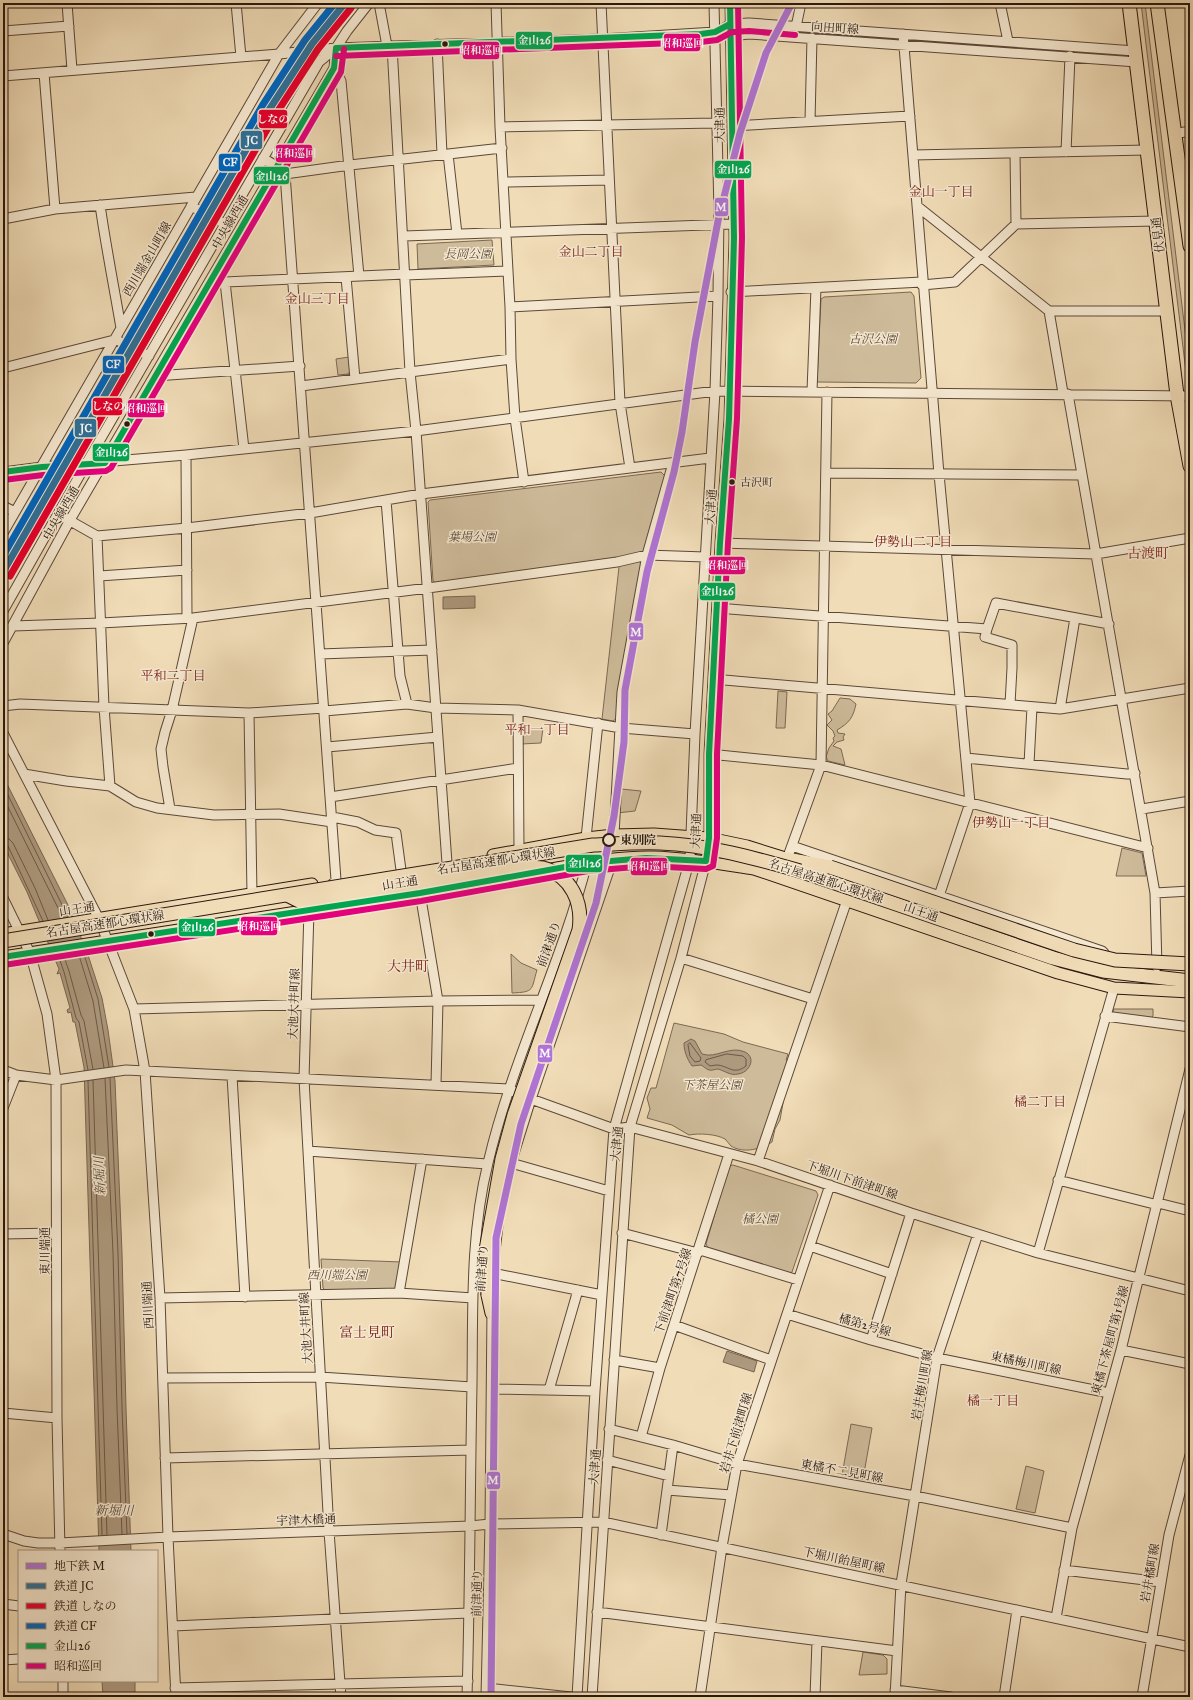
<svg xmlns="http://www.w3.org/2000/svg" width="1193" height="1700" viewBox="0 0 1193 1700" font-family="'IM FELL Great Primer','Noto Serif JP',serif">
	<rect width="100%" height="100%" fill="#f0dcb7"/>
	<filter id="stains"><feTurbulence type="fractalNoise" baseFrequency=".005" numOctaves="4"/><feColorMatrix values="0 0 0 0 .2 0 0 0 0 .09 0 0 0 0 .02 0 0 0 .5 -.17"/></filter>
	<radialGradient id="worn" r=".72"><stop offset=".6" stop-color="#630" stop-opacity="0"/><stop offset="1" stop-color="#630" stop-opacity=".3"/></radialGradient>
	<path fill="#cebb9a" stroke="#7c6954" d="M 1141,3 L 1145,3 L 1190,371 L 1186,372 Z
		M 492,240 L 494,265 L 418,269 L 417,244 Z
		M 911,292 L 914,296 L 921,378 L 916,383 L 817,382 L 821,299 L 824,297 Z
		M 349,357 L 350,371 L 348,374 L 338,375 L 336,359 Z
		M 661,472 L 666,477 L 617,718 L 613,721 L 602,719 L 620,558 L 436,583 L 433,581 L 428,502 L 430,500 Z
		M 778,691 L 787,692 L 785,728 L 776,728 Z
		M 840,698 L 850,699 L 856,704 C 853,718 849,723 837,730 L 838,733 L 845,734 L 843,737 L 844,740 L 837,742 L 833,746 L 841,749 L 845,765 L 828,761 L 826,757 L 829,748 L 834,741 L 833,738 L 835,736 L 833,731 L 827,725 L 832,720 L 828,714 L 832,711 Z
		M 543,728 L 541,743 L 521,744 L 521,729 Z
		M 621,789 L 641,791 L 635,811 L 617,813 Z
		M 1122,848 L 1142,853 L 1146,876 L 1116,876 Z
		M 511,954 L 521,963 L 537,970 C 531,990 535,992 512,993 Z
		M 1113,1009 L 1153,1009 L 1153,1016 L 1150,1019 L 1115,1015 Z
		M 674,1023 L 724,1034 L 743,1042 L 788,1054 L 786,1060 L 790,1064 L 780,1120 L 775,1129 L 772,1142 C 761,1149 744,1154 731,1146 C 729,1144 727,1141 725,1139 C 716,1134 699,1133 689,1135 L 672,1125 L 647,1118 L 650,1109 L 647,1098 L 651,1088 L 656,1088 Z
		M 733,1165 L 816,1191 L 818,1195 L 792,1272 L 789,1274 L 708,1248 L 706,1244 L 729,1166 Z
		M 321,1259 L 402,1262 L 396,1289 L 325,1290 L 323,1288 Z
		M 851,1424 L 872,1428 L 863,1479 L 842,1475 Z
		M 1026,1466 L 1044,1471 L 1035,1513 L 1016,1509 Z
		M 863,1652 L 883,1655 L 887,1659 L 887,1674 L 859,1675 Z"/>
	<path fill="#ad997e" stroke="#796551" d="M 475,596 L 475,608 L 443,609 L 443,597 Z
		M 3,776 L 68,905 L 87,952 L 102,998 L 108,1030 L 115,1081 L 122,1253 L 126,1408 L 131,1551 L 99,1551 L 84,1067 L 75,1022 L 73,1022 L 71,1012 L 68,1013 L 67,1010 L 70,1008 L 60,973 L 57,974 L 59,969 L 27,892 L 3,844 Z
		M 691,1039 L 695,1041 L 702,1054 C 716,1059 730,1045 745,1052 C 757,1058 749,1073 738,1074 C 731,1076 725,1071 718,1069 C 715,1069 712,1071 709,1070 C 706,1069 703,1066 701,1065 L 692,1066 C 687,1059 684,1051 684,1043 Z
		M 727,1351 L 757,1361 L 754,1372 L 723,1362 Z
		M 102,1681 L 135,1681 L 135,1697 L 103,1697 Z"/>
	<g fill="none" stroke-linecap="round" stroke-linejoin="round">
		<path stroke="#6c5846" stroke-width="1" d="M 3,785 L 68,917
			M 3,797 L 63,918
			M 3,838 L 9,839 L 13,843 L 35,888 L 48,920
			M 3,843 L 8,846 L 43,921
			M 83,951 L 98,999 L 109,1067
			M 78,952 L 93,1001 L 104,1068
			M 63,954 L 69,971 L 81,1015 L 84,1021 L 93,1069
			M 58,955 L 64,972 L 76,1018 L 79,1022 L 88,1070
			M 690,1043 L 701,1058 L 700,1061 L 695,1062 L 690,1056 L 688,1045 Z
			M 727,1054 L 743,1056 L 746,1059 L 746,1066 C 733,1076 728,1065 716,1065 C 714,1065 712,1066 710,1066 L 705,1062 L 706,1060 Z
			M 105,1078 L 113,1253 L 117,1408 L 122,1534
			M 110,1078 L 118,1253 L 122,1408 L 127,1534
			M 93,1080 L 107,1535
			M 88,1081 L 102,1535"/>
		<defs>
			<path id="minor" d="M 67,3 L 72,70
				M 236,3 L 241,57
				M 379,3 L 387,46
				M 496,3 L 500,127 L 510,307 L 511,359 L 515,418 L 524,482
				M 601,3 L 620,403 L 630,468
				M 1000,3 L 1008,41
				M 726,27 L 730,24 L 749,23 L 1135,51
				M 796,27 L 801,3
				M 3,31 L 69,26
				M 903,34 L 939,474 L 970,803 L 939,896
				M 437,44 L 442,154
				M 392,46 L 410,372 L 416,431 L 447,863
				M 334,68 L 341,81 L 359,276
				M 44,73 L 55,209
				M 3,76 L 279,54 L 336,48 L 602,39 L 715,32 L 731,36 L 749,34 L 1137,62
				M 810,121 L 812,38
				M 732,126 L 910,116
				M 500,127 L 716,123
				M 1174,134 L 1190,131
				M 1066,152 L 1070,56
				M 1015,153 L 1016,224
				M 448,154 L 457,234
				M 913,155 L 1147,150
				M 263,158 L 276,166 L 285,174 L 336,880 L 328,889
				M 285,174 L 350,165 L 502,148
				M 504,182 L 609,180
				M 100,205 C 106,247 114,287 121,328
				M 191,206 L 225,224
				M 917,206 L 1049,311 L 1167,311
				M 3,219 L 55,209 L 196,197
				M 404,236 L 733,224
				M 405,275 L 507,271
				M 213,276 L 225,282 L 405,274
				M 346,277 L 355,379
				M 225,282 L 244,449
				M 922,285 L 955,282 L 1016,224 L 1156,221
				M 731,292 L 922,282
				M 510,307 L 718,296
				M 1049,311 L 1063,393
				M 115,339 L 149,356
				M 3,368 L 114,340
				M 155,376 L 300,366
				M 301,386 L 511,359
				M 812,391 L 816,288
				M 1068,394 L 1155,893 L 1157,967
				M 186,455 L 187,618
				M 3,472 L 42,467 L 186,455 L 416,431 L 715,391 L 1190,396
				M 826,473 L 1082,475
				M 386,500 L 400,676 L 407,704
				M 3,506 L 15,512
				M 58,514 L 97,536 L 187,528 L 310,513 L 421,494 L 710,458
				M 3,533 L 279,54 L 318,3
				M 97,536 L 104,707 L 110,786
				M 720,543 L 1096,554 L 1190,538
				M 99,576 L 187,570
				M 717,608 L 987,629 L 996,603 L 1109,624
				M 3,611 L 86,464 L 319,62 L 336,48 L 347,31 L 369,3
				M 13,626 L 101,623 L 193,618 L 428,588 L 617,562 L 647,555 L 705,557
				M 987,629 L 985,637 L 1012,645 L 1012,668 L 1010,704
				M 3,643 L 70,520 L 334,68 L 336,48
				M 320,654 L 432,650
				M 713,679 L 1060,709 L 1190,688
				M 3,706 L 20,704 L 249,713 L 324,708
				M 1060,709 L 1075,618
				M 518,710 L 519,850
				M 324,711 L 407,704 L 436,708 L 518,710 L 621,728 L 695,734
				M 249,713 L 252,894
				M 3,733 L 99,919 L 134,1009 L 145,1071 L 160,1298 L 168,1537 L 176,1697
				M 327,747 L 438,737
				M 709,754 L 821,765 L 1148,848
				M 966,758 L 1127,774 L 1135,773
				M 1029,764 L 1032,707
				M 24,774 L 66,781 L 110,786 L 136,802 L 157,808 L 214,815 L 279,814 L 332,822
				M 330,797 L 518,768
				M 170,809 L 163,767 L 161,749 L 165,732 L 172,710 L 193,618
				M 1142,809 L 1190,801
				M 332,817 L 358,822 L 375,830 L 396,833 L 401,870
				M 614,835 L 622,692 L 647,555 L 673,463
				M 586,838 L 598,723
				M 792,846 L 1102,951 L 1104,953
				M 787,859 L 821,765 L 827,392
				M 420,893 L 438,1001 L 436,1085
				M 1155,893 L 1190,891
				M 3,898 L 30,953 L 47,1014 L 56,1080 L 57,1418 L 60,1551
				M 313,905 L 309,910 L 304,1079 L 329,1531 L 341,1697
				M 681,958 L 813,999
				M 134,1009 L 438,1001 L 541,1000
				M 1105,1016 L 1190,1027
				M 3,1070 L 16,1075 L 56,1080 L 126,1070 L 509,1089 L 531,1099 L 614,1129 L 630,1127 L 758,1161 L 911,1213 L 1038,1253 L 1190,1291
				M 232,1076 L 245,1297
				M 3,1108 L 16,1075
				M 308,1151 L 487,1164
				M 758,1161 L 847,900
				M 511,1163 L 609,1191
				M 1058,1180 L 1158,1205
				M 1158,1203 L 1190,1211
				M 622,1233 L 698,1253
				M 3,1234 L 56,1233
				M 810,1246 L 892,1274
				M 700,1250 L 798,1280
				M 1038,1253 L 1114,988
				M 492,1273 L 602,1295
				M 492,1277 L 499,1217 L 511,1163 L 531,1099 L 613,859
				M 399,1293 L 422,1159
				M 160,1298 L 399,1293 L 473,1298
				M 787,1314 L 871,1340 L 937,1358 L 1109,1393
				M 674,1325 L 771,1360
				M 871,1340 L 911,1213
				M 1121,1350 L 1190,1364
				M 614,1360 L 660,1368
				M 163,1378 L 320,1377 L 472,1387
				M 492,1389 L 595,1391
				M 549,1390 L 578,1290
				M 3,1413 L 57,1418
				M 609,1429 L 673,1445 L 737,1464 L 915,1496 L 1072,1528
				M 641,1437 L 660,1368 L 729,1154
				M 165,1458 L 471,1450
				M 607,1460 L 669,1476
				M 667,1490 L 731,1495
				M 3,1534 L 24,1541 L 38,1543 L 60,1543 L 168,1537 L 470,1526 L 490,1524 L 603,1522 L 1190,1647
				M 661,1535 L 673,1445
				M 1064,1570 L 1161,1582
				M 3,1604 L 19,1606
				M 597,1612 L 897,1651
				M 1056,1618 L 1072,1528 L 1121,1350 L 1190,1069
				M 173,1626 L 468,1613
				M 3,1660 L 19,1659
				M 63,1681 L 63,1697
				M 175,1688 L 468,1681
				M 487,1688 L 571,1697
				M 895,1690 L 951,1697
				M 467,1697 C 470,1593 470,1489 472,1385 C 473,1311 470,1235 488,1163 C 512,1060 561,965 587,863
				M 486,1697 L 490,1524 L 492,1308
				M 577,1697 L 595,1391 L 614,1129 L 690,859 L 695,734 L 715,391 L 718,296 L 719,212 L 714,3
				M 592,1697 L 630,1127 L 681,958 L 706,861 L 709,838 L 709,754 L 720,543 L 729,419 L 734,238 L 730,3
				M 700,1697 L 722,1547 L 737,1464 L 830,1185
				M 815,1697 L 817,1641
				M 895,1697 L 901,1584 L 937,1358 L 978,1234
				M 1004,1697 L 1017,1610
				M 1142,1697 L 1169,1535 L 1190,1455"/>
			<path id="major" d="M 493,855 L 586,838 L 614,835 L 654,834 L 709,838 L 747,846 L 795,861
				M 545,870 C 581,864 617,856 654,857 C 688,858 721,864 754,869 L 1058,973 L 1114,988 L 1190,992
				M 3,934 L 312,884
				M 3,957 L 420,893 L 516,876"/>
			<path id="highway" d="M 1129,3 L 1177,395 L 1190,466
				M 1157,3 L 1190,246
				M 787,859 L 830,867
				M 800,871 L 1053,958 L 1103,971 L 1190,981
				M 488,1295 L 492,1313"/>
		</defs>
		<use href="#minor" stroke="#5c4838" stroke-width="11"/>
		<use href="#major" stroke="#2a170e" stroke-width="13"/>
		<use href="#highway" stroke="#2a170e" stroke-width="15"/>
		<use href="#minor" stroke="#f5e8d0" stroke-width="9"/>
		<use href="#major" stroke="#f0dcb7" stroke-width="11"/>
		<use href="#highway" stroke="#f0dcb7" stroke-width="13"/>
		<defs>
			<path id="highway-bridge" d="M 830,867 L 1074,950 L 1115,960 L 1190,964
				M 287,895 L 303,903 L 524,868 C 530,868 537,867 543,868 C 572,876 583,903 579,930 L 514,1115 L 502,1159 L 486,1250 L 488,1295
				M 3,941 L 593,845 C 615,844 638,842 660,843 C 708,845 754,858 800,871"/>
		</defs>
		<use href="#highway-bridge" stroke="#2a170e" stroke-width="15" stroke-linecap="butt"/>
		<use href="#highway-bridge" stroke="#f0dcb7" stroke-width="13"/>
		<defs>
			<path id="bus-1" d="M 336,48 L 701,34 L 715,32 L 730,24
				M 3,472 L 42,467 L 105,463 L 334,68 L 336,48
				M 3,957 L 420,893 L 587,863 L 646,858 L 706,861 L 709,838 L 709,754 L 720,543 L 729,419 L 734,238 L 730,3"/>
			<path id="bus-2" d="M 336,56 L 701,42 L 717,40 L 732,32 L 749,31 L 795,35
				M 4,480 L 43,475 L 106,471 L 111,468 L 341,72 L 344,49
				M 4,965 L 421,901 L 588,871 L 647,866 L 706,869 L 713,866 L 717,838 L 717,754 L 728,543 L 737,419 L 742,238 L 738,3"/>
		</defs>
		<use href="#bus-1" stroke="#f5e8d0" stroke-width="9"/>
		<use href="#bus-2" stroke="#f5e8d0" stroke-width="9"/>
		<use href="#bus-1" stroke="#00a651" stroke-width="6"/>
		<use href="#bus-2" stroke="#e5007d" stroke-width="6"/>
		<defs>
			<path id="rail-1" d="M 3,572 L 269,110 L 312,44 L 345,3"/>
			<path id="rail-2" d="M 10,576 L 276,114 L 318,49 L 351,8"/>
			<path id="rail-3" d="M 3,556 L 262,106 L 305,40 L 335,3"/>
		</defs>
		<use href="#rail-1" stroke="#f5e8d0" stroke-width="10"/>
		<use href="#rail-2" stroke="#f5e8d0" stroke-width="10"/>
		<use href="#rail-3" stroke="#f5e8d0" stroke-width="10"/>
		<use href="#rail-1" stroke="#307097" stroke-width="7"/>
		<use href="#rail-2" stroke="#e4002b" stroke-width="7"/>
		<use href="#rail-3" stroke="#0065bd" stroke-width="7"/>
		<defs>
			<path id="metro-1" d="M 491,1697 L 496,1238 L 521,1124 L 596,903 L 614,816 L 624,742 L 625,690 L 647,572 L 674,472 L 682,432 L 695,342 L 718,221 L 740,133 L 766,53 L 792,3"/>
		</defs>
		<use href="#metro-1" stroke="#f5e8d0" stroke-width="10"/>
		<use href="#metro-1" stroke="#b074d6" stroke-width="7"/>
	</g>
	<g fill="#2a170e" stroke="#f5e8d0" stroke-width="1.5">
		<circle cx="445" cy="44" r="3.5"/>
		<circle cx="127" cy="424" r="3.5"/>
		<circle cx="732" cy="482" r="3.5"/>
		<circle cx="151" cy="934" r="3.5"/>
	</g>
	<circle fill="#f5e8d0" stroke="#2a170e" stroke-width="2" cx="609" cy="840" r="6"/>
	<g text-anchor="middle" stroke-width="3" stroke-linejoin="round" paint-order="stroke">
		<g font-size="11" fill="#2a170e" stroke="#f5e8d0" text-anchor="start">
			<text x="740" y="486">古沢町</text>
		</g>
		<g font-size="12" fill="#2a170e" stroke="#f5e8d0">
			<text transform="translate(835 28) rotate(4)" y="4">向田町線</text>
			<text transform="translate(720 125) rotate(-91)" y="4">大津通</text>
			<text transform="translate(230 222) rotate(-60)" y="4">中央線西通</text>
			<text transform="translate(1158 235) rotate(-97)" y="4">伏見通</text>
			<text transform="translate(147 259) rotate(-60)" y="4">西川端金山町線</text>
			<text transform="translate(711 507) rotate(-86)" y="4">大津通</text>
			<text transform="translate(61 513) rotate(-60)" y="4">中央線西通</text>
			<text transform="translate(696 831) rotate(-88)" y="4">大津通</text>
			<text transform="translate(496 861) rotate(-9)" y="4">名古屋高速都心環状線</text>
			<text transform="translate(826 881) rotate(18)" y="4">名古屋高速都心環状線</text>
			<text transform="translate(400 883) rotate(-9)" y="4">山王通</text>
			<text transform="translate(77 909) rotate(-9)" y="4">山王通</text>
			<text transform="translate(921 912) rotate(19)" y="4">山王通</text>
			<text transform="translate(105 924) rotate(-9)" y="4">名古屋高速都心環状線</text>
			<text transform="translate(549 944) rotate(-70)" y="4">前津通り</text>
			<text transform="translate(294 1004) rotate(-88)" y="4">大池大井町線</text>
			<text transform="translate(617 1144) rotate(-84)" y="4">大津通</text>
			<text transform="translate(852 1180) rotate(19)" y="4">下堀川下前津町線</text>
			<text transform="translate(45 1251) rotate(-90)" y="4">東川端通</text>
			<text transform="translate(482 1268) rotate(-86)" y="4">前津通り</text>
			<text transform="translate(673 1291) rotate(-71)" y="4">下前津町第7号線</text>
			<text transform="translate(148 1305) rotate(-93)" y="4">西川端通</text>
			<text transform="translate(865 1325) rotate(16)" y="4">橘第2号線</text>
			<text transform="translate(306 1328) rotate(-93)" y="4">大池大井町線</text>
			<text transform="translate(1110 1340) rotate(-75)" y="4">東橘下茶屋町第1号線</text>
			<text transform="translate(1026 1363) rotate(12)" y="4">東橘梅川町線</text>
			<text transform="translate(922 1385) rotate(-80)" y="4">岩井梅川町線</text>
			<text transform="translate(736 1433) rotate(-73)" y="4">岩井下前津町線</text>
			<text transform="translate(595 1467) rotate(-86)" y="4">大津通</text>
			<text transform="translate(842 1471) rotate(10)" y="4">東橘不二見町線</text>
			<text transform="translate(306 1520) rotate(-2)" y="4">宇津木橋通</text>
			<text transform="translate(844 1560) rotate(12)" y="4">下堀川飴屋町線</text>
			<text transform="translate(1150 1573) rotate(-80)" y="4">岩井橘町線</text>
			<text transform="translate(477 1593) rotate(-89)" y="4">前津通り</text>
		</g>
		<g font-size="12" font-style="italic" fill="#5b4838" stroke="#f5e8d0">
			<text x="468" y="258">長岡公園</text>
			<text x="873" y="343">古沢公園</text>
			<text x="472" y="541">葉場公園</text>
			<text x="712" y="1089">下茶屋公園</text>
			<text x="760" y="1223">橘公園</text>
			<text x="337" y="1279">西川端公園</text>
		</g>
		<g font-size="12" font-weight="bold" fill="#2a170e" stroke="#f5e8d0" text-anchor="start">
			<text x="620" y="844">東別院</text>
		</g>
		<g font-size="13" fill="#7a1f14" stroke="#f5e8d0">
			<text x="941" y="196">金山一丁目</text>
			<text x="591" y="256">金山二丁目</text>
			<text x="317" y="303">金山三丁目</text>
			<text x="913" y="546">伊勢山二丁目</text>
			<text x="173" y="680">平和二丁目</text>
			<text x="537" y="734">平和一丁目</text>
			<text x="1011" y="827">伊勢山一丁目</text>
			<text x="1040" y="1106">橘二丁目</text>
			<text x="993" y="1405">橘一丁目</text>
		</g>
		<g font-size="13" font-style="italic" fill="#5e4b3b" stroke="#f5e8d0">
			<text transform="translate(99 1176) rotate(-93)" y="5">新堀川</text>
			<text x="114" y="1515">新堀川</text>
		</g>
		<g font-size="14" fill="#7a1f14" stroke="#f5e8d0">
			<text x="1148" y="558">古渡町</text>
			<text x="408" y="971">大井町</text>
			<text x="367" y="1337">富士見町</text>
		</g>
	</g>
	<g stroke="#f5e8d0" stroke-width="1.5">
		<rect x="515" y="31" width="38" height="19" rx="4" fill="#00a651"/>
		<rect x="663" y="33" width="38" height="19" rx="4" fill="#e5007d"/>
		<rect x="462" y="41" width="38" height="19" rx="4" fill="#e5007d"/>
		<rect x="258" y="109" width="30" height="20" rx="4" fill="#e4002b"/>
		<rect x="240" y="130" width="23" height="20" rx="4" fill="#307097"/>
		<rect x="275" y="144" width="38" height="19" rx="4" fill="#e5007d"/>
		<rect x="218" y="153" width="23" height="19" rx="4" fill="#0065bd"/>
		<rect x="714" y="160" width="38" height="19" rx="4" fill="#00a651"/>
		<rect x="253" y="166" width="37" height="19" rx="4" fill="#00a651"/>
		<rect x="714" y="197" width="15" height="20" rx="4" fill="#b074d6"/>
		<rect x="102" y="355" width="23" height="19" rx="4" fill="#0065bd"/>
		<rect x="92" y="397" width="31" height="19" rx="4" fill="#e4002b"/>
		<rect x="127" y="399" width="38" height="19" rx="4" fill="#e5007d"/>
		<rect x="74" y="418" width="23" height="20" rx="4" fill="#307097"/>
		<rect x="92" y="443" width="38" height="19" rx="4" fill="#00a651"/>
		<rect x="708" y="556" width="38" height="19" rx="4" fill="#e5007d"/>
		<rect x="699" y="582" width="37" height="19" rx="4" fill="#00a651"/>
		<rect x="628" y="622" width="16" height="19" rx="4" fill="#b074d6"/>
		<rect x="565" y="854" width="38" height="19" rx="4" fill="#00a651"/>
		<rect x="630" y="857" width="38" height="19" rx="4" fill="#e5007d"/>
		<rect x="240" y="916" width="38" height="20" rx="4" fill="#e5007d"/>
		<rect x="178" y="918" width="38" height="19" rx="4" fill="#00a651"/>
		<rect x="537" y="1044" width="16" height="19" rx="4" fill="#b074d6"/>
		<rect x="486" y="1471" width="15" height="19" rx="4" fill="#b074d6"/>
	</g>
	<g font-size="11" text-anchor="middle" font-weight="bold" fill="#fff">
		<text x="534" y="44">金山26</text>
		<text x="682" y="47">昭和巡回</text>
		<text x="481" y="54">昭和巡回</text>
		<text x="273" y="123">しなの</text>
		<text x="252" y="144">JC</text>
		<text x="294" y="157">昭和巡回</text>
		<text x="230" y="166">CF</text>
		<text x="733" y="173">金山26</text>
		<text x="271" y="180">金山26</text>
		<text x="721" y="211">M</text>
		<text x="113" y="368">CF</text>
		<text x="108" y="410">しなの</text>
		<text x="146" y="412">昭和巡回</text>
		<text x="86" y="432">JC</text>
		<text x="111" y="456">金山26</text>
		<text x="727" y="569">昭和巡回</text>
		<text x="717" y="595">金山26</text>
		<text x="636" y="636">M</text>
		<text x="584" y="867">金山26</text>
		<text x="649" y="870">昭和巡回</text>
		<text x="259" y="930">昭和巡回</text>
		<text x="197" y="931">金山26</text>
		<text x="545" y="1057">M</text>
		<text x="493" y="1484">M</text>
	</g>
	<rect width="1193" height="1700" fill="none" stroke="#f0dcb7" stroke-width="16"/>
	<rect x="4" y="4" width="1185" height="1692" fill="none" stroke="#2a170e" stroke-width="2"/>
	<rect x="8" y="8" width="1177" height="1684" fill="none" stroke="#2a170e"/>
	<rect x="18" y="1550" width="140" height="132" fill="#f5e8d0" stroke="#a49482"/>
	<rect x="26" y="1563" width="20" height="6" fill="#b074d6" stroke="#a49482"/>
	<text x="54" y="1570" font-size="12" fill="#2a170e">地下鉄 M</text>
	<rect x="26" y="1583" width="20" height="6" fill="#307097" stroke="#a49482"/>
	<text x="54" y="1590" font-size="12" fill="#2a170e">鉄道 JC</text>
	<rect x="26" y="1603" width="20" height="6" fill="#e4002b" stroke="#a49482"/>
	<text x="54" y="1610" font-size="12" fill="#2a170e">鉄道 しなの</text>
	<rect x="26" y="1623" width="20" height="6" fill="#0065bd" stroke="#a49482"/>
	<text x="54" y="1630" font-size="12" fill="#2a170e">鉄道 CF</text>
	<rect x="26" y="1643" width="20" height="6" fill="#00a651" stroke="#a49482"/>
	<text x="54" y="1650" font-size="12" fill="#2a170e">金山26</text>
	<rect x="26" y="1663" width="20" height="6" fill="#e5007d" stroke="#a49482"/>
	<text x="54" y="1670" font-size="12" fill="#2a170e">昭和巡回</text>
	<rect width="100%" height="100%" filter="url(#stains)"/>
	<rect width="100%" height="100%" fill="url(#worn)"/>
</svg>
